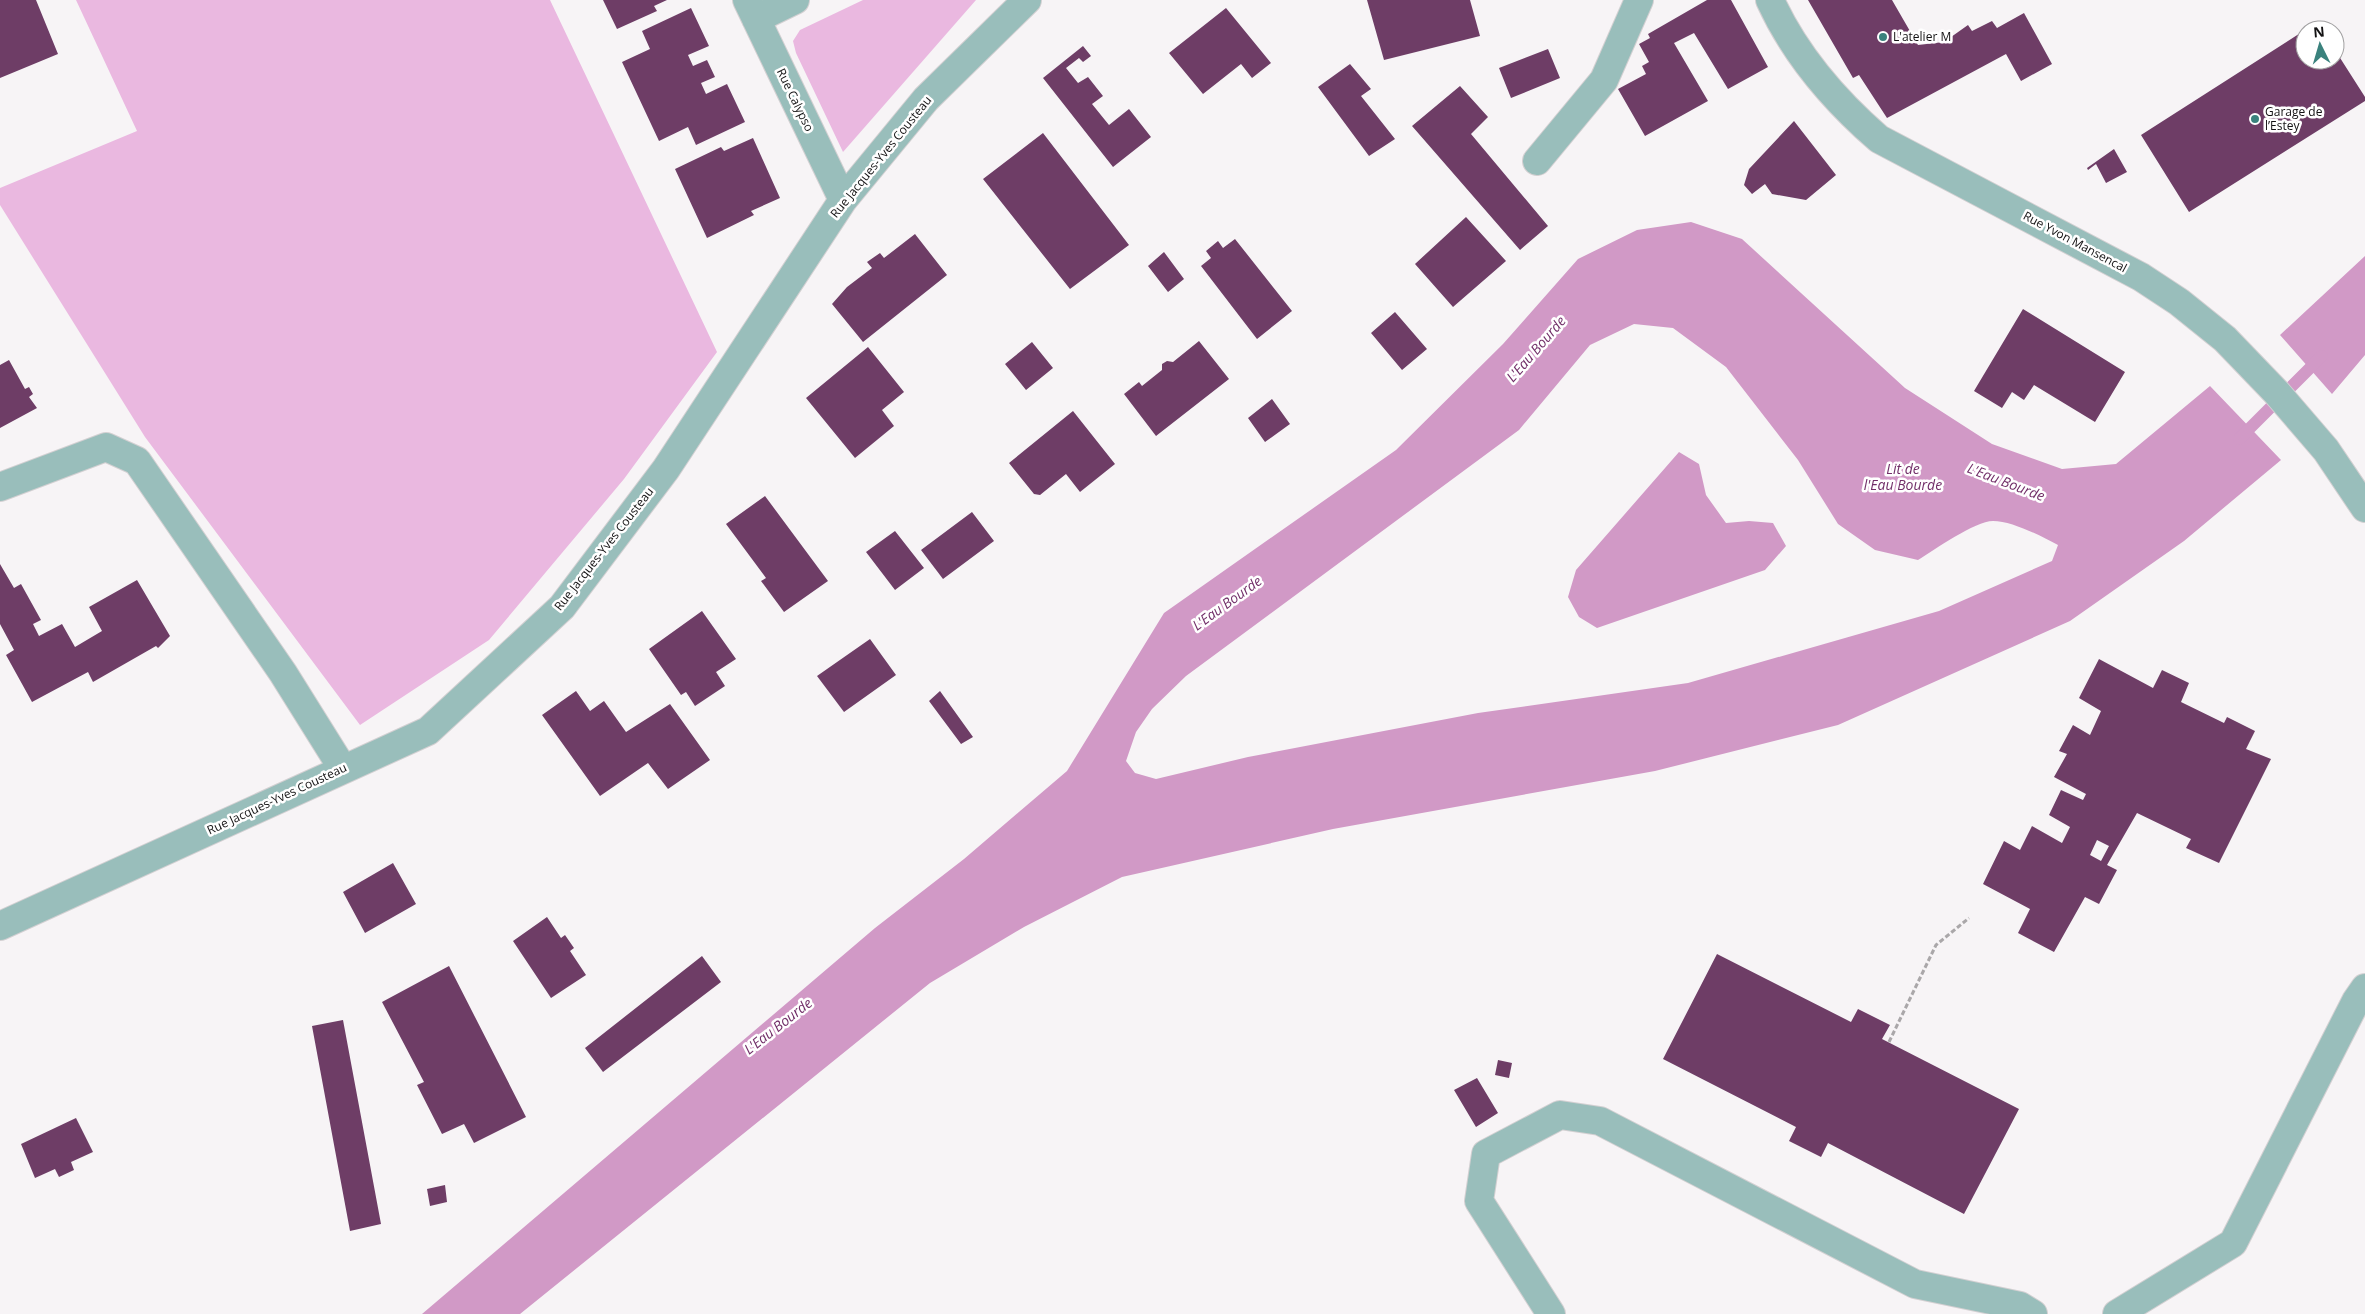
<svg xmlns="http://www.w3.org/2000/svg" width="2365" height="1314" viewBox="0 0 2365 1314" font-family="'Open Sans',sans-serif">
	<rect width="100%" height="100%" fill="#f7f4f6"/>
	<path fill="#eab8e0" d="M 76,0 L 550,0 L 717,352 L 624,479 L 489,640 L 360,725 L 145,437 L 0,205 L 0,188 L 137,131 Z
		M 863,0 L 976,0 L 843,152 L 796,53 L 793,41 L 800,30 Z"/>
	<path fill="#d199c6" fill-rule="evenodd" d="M 1691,222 L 1742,239 L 1905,388 L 1992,444 L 2062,469 L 2116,464 L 2210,386 L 2281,460 L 2184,541 L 2070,621 L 1838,725 L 1655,771 L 1333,829 L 1122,877 L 1024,927 L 930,983 L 520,1314 L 422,1314 L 875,928 L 964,859 L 1067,771 L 1164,613 L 1396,450 L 1503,344 L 1578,259 L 1637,230 ZM 1634,324 L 1673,328 L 1726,367 L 1798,460 L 1838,524 L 1875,550 L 1918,560 C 1934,550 1975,521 1993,521 C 2012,521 2041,536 2058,545 L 2052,561 L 1939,611 L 1688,683 L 1478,713 L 1248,757 L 1156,779 L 1135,773 L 1126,761 L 1136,732 L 1152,709 L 1186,676 L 1519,430 L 1590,345 Z
		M 2365,256 L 2365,355 L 2332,394 L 2280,335 Z
		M 1679,452 L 1699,464 L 1706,495 L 1726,523 L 1749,521 L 1773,523 L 1786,546 L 1765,570 L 1597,628 L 1579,617 L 1568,597 L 1576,570 Z"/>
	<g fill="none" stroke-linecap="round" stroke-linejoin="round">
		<path stroke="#d199c6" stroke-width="12" d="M 2239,439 L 2322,356"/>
	</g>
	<path fill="#6e3d66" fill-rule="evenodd" d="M 0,0 L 36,0 L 58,54 L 0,78 Z
		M 603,0 L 667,0 L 654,6 L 657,11 L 617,29 Z
		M 1367,0 L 1470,0 L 1480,36 L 1384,60 Z
		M 1707,0 L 1731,0 L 1768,67 L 1728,89 L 1694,33 L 1674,43 L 1708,101 L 1645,136 L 1618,89 L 1646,74 L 1642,66 L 1649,62 L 1639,44 L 1650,38 L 1648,34 Z
		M 1808,0 L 1892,0 L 1918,45 L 1944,42 L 1968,25 L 1972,31 L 1992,21 L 1997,28 L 2024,13 L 2052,64 L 2021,81 L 2006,54 L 1887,118 L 1859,75 L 1853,78 Z
		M 691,8 L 709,46 L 688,55 L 693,66 L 707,60 L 715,77 L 701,83 L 706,94 L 727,84 L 745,122 L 696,145 L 688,127 L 659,141 L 622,62 L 650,49 L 642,31 Z
		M 1226,8 L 1271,63 L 1252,78 L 1241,64 L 1203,94 L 1169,53 Z
		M 2318,22 L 2323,30 L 2306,30 Z
		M 2305,30 L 2305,60 L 2335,60 L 2335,50 L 2365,97 L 2365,101 L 2189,212 L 2141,135 Z
		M 1083,46 L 1091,56 L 1083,62 L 1079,58 L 1066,68 L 1078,83 L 1088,77 L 1103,96 L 1092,104 L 1109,125 L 1129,109 L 1151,137 L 1113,167 L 1043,78 Z
		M 1548,49 L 1560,78 L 1511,98 L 1499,68 Z
		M 1350,64 L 1371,89 L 1361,96 L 1395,139 L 1369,156 L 1318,87 Z
		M 1460,86 L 1488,117 L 1471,134 L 1548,226 L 1520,250 L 1412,126 Z
		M 1794,121 L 1836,175 L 1806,200 L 1772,194 L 1765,184 L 1752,194 L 1744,185 L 1749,169 Z
		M 1043,133 L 1129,245 L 1070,289 L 983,179 Z
		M 753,138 L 780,198 L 751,211 L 754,215 L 707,238 L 675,169 L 721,147 L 724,151 Z
		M 2114,149 L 2127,172 L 2106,183 L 2096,164 L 2088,170 L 2087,168 Z
		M 1466,217 L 1506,261 L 1453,307 L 1415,264 Z
		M 915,234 L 947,275 L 863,342 L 832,304 L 847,287 L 872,268 L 867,262 L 880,253 L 884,258 Z
		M 1235,239 L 1292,311 L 1257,339 L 1201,266 L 1211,258 L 1206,251 L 1218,241 L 1223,248 Z
		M 1164,252 L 1184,279 L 1168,292 L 1148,266 Z
		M 2023,309 L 2125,372 L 2095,422 L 2034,385 L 2024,400 L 2012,392 L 2002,408 L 1974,391 Z
		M 1395,312 L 1427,349 L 1402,370 L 1371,333 Z
		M 1199,341 L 1229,379 L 1156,436 L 1124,394 L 1139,382 L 1142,386 L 1162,370 L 1162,364 L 1167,361 L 1173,362 Z
		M 1032,342 L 1053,368 L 1026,390 L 1005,364 Z
		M 868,347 L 904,392 L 882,410 L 894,426 L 855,458 L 806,398 Z
		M 9,360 L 25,389 L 29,387 L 33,394 L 29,397 L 37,408 L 0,428 L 0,365 Z
		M 1272,399 L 1290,424 L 1265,442 L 1248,418 Z
		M 1073,411 L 1115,464 L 1080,492 L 1066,474 L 1040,495 L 1034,494 L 1009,463 Z
		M 765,496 L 828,581 L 784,612 L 761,581 L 766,578 L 726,524 Z
		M 972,512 L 994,541 L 943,579 L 921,550 Z
		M 895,531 L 924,568 L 895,590 L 866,552 Z
		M 0,564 L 14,588 L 21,584 L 41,620 L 33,624 L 39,636 L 62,624 L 75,647 L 102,631 L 89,607 L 137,580 L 170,636 L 158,648 L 156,646 L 93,682 L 88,672 L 32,702 L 6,655 L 14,650 L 0,624 Z
		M 702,611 L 736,659 L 716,672 L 725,686 L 695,706 L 686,692 L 681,695 L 649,649 Z
		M 870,639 L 896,675 L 844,712 L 817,676 Z
		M 2099,659 L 2153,688 L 2162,670 L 2189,683 L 2181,702 L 2224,723 L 2227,717 L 2255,731 L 2246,749 L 2271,759 L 2219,863 L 2186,848 L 2191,839 L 2137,813 L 2107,865 L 2117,870 L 2099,904 L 2085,897 L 2054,952 L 2018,933 L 2030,909 L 1983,884 L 2004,841 L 2020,850 L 2032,826 L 2062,843 L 2070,827 L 2049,815 L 2061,790 L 2083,800 L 2086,794 L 2054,777 L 2067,754 L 2059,751 L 2073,725 L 2090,735 L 2101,711 L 2079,698 ZM 2097,840 L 2109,846 L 2101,861 L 2090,855 Z
		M 576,691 L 590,711 L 604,701 L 626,732 L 670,704 L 710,760 L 668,789 L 648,763 L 600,796 L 542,715 Z
		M 940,691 L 973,737 L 961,744 L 929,701 Z
		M 393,863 L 416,904 L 365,933 L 343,892 Z
		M 547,917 L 561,938 L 565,935 L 574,948 L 570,951 L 586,975 L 551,998 L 513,941 Z
		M 1717,954 L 1851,1022 L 1858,1009 L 1890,1025 L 1882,1039 L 2019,1109 L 1964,1214 L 1828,1143 L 1821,1157 L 1789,1141 L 1796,1127 L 1663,1059 Z
		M 702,956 L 721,982 L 603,1072 L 585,1048 Z
		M 449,966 L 526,1117 L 474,1143 L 464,1124 L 442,1134 L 417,1085 L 424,1082 L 382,1002 Z
		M 343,1020 L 381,1224 L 350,1231 L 312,1026 Z
		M 1498,1060 L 1512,1063 L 1509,1078 L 1495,1075 Z
		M 1477,1078 L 1498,1113 L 1476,1127 L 1454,1090 Z
		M 76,1118 L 93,1152 L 71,1162 L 74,1170 L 59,1177 L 55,1169 L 35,1178 L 21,1144 Z
		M 445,1185 L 447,1202 L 430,1206 L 427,1189 Z"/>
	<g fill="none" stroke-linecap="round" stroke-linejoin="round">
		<defs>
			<path id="minor" d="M 747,0 L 843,200
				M 1770,0 C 1795,55 1834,100 1879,139 L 2141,277 L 2179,302 L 2225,339 L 2277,393 L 2326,450 L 2365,508
				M 756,19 L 795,0
				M 1537,161 L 1604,80 L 1639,0
				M 0,487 L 106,447 L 137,461 L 283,673 L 343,769
				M 0,926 L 428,731 L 562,607 L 666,469 L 843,200 L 926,99 L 1027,0
				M 1551,1314 L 1479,1201 L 1486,1154 L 1560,1115 L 1600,1121 L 1915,1284 L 2020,1306 L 2033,1314
				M 2117,1314 L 2233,1243 L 2356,1001 L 2365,988"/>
		</defs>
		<use href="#minor" stroke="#d3d0d2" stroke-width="30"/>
		<path stroke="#aaa7a9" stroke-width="3" stroke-dasharray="5 2.5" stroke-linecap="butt" d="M 1889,1042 L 1936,945 L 1969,918"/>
		<use href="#minor" stroke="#99bebb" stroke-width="28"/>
	</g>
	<g fill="#3a827d" stroke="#fff" stroke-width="2">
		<circle cx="1883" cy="37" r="5"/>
		<circle cx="2255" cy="119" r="5"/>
	</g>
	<g text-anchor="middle" stroke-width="5" stroke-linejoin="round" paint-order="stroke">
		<g font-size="12" fill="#131213" stroke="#fff" text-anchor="start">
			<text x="1893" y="41">L'atelier M</text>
			<text x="2265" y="116">Garage de<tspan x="2265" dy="14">l’Estey</tspan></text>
		</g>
		<g font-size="12" fill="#131213" stroke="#fff">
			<text transform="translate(795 100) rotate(64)" y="4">Rue Calypso</text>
			<text transform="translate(881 157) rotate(-51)" y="4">Rue Jacques-Yves Cousteau</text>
			<text transform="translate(2075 242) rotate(28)" y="4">Rue Yvon Mansencal</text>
			<text transform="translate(604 549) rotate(-52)" y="4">Rue Jacques-Yves Cousteau</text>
			<text transform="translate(277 799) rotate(-25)" y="4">Rue Jacques-Yves Cousteau</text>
		</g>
		<g font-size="14" font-style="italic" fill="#712e68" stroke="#fff">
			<text transform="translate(1536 349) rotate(-49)" y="5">L'Eau Bourde</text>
			<text x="1903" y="474">Lit de<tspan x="1903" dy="16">l'Eau Bourde</tspan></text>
			<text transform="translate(2006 482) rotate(21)" y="5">L'Eau Bourde</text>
			<text transform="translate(1227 603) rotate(-36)" y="5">L'Eau Bourde</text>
			<text transform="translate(778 1026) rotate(-38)" y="5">L'Eau Bourde</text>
		</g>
	</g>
	<g transform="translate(2320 45) rotate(355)"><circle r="24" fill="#ffffff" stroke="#a1a0a1"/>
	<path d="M0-4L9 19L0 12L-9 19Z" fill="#3a827d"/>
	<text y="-8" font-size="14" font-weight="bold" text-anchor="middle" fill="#131213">N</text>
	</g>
</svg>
